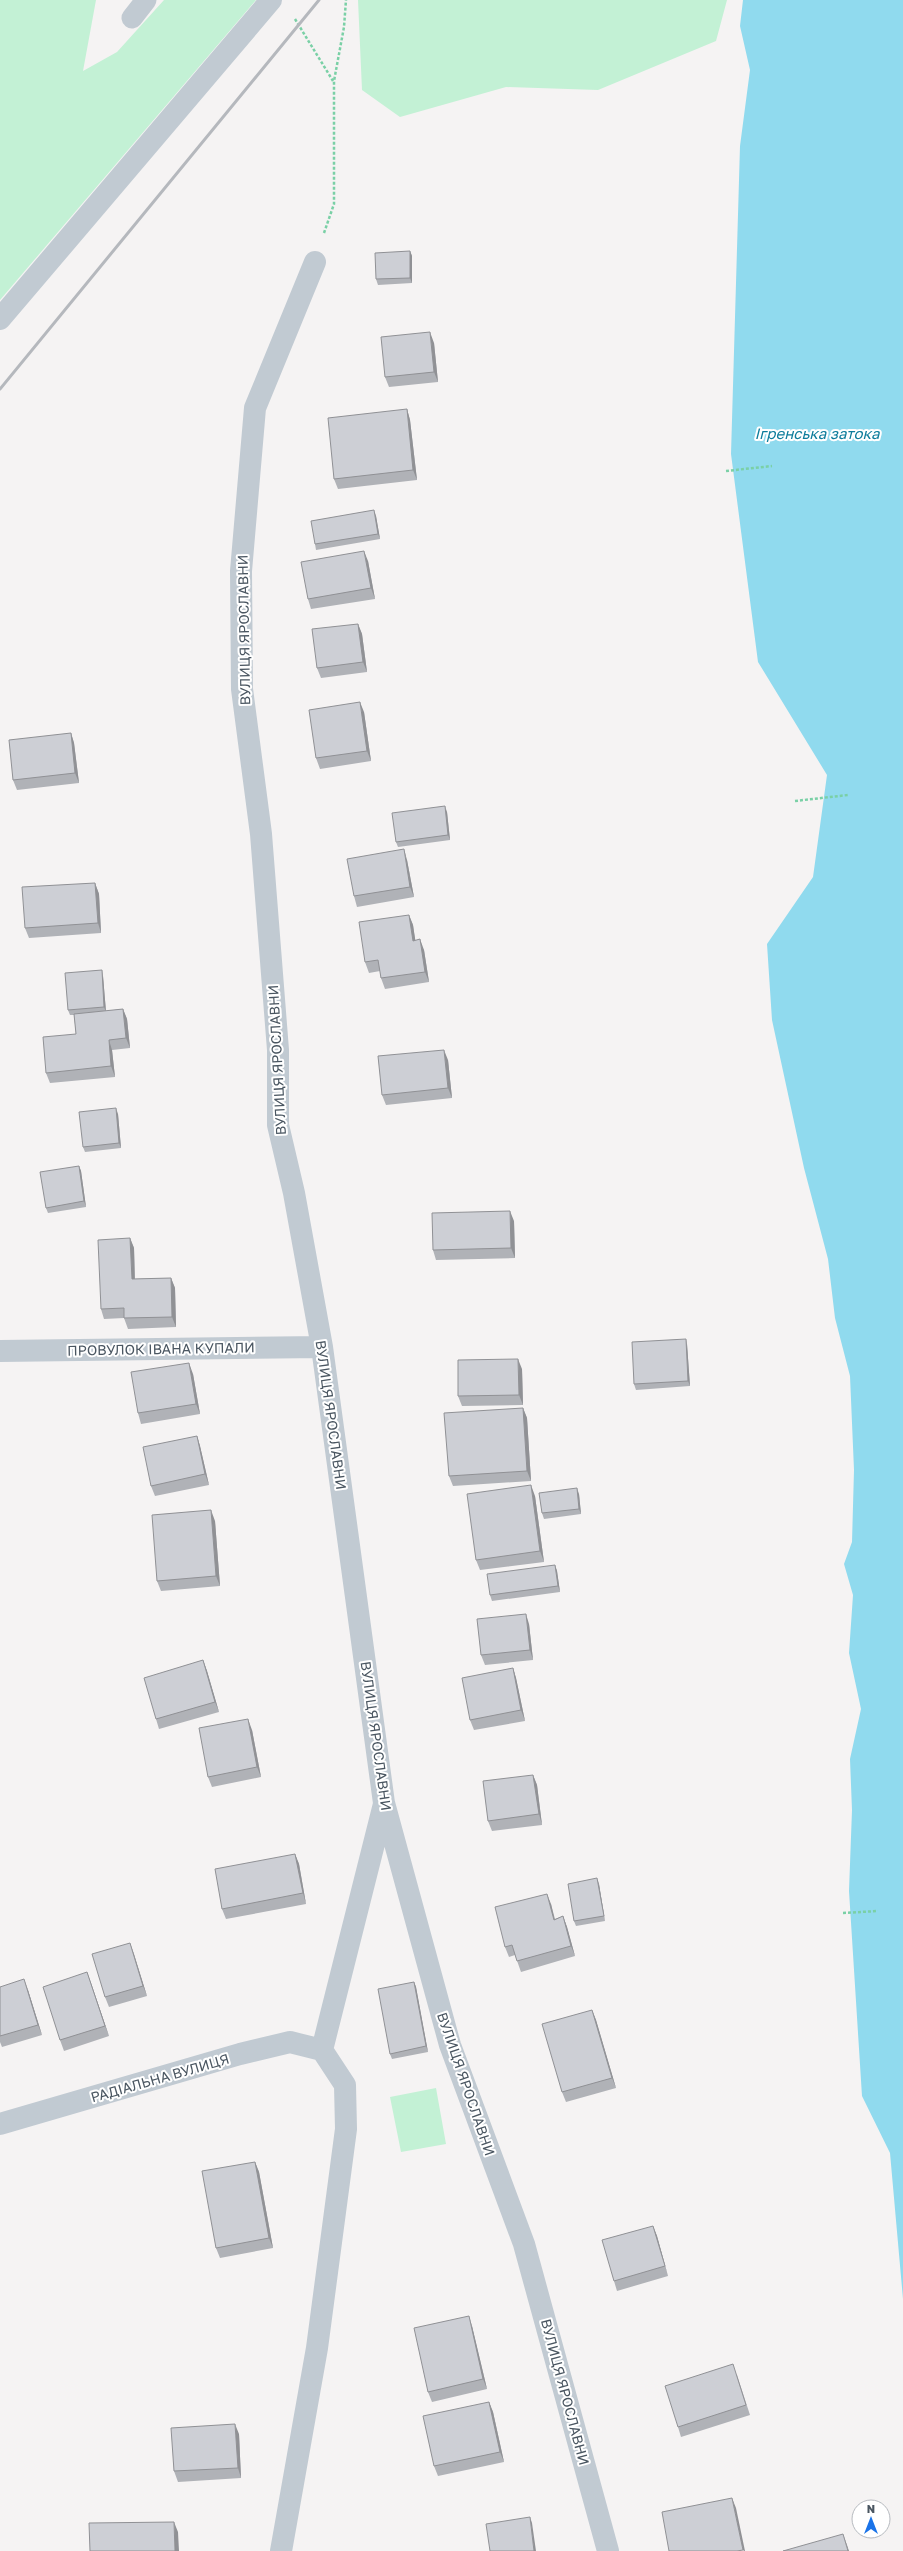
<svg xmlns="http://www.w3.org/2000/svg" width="903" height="2551" viewBox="0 0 903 2551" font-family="'Golos Text',sans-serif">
	<rect width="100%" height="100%" fill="#f5f3f3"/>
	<path fill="#c3f1d5" d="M 0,0 L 96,0 L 83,71 L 117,52 L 164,0 L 256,0 L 0,300 Z
		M 358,0 L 727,0 L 716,41 L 598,90 L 506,87 L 400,117 L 362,90 Z
		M 436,2088 L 446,2144 L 401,2152 L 390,2097 Z"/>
	<path fill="#90daee" d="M 743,0 L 903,0 L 903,2299 L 890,2153 L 862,2096 L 849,1891 L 852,1810 L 850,1759 L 861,1709 L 849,1653 L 853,1595 L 844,1564 L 852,1542 L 854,1470 L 850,1376 L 835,1318 L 828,1259 L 804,1168 L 772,1020 L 767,944 L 813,877 L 827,775 L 758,662 L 731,454 L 740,146 L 750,70 L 740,26 Z"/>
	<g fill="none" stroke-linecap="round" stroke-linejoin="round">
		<path stroke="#7ad0a6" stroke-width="2.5" stroke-dasharray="3 2" stroke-linecap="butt" d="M 295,19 L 333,81
			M 324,233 L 334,204 L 334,81 L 344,27 L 346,0
			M 726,471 L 772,466
			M 795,801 L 848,795
			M 843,1913 L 878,1911"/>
		<path stroke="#c1cad2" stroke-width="21" d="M 132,18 L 146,0"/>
		<path stroke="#c1cad2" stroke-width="22" d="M 315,262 L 255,408 L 241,571 L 242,689 L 261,834 L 278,1050 L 278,1125 L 294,1193 L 322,1347 L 384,1803 L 450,2045 L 524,2244 L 608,2551
			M 0,319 L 271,0
			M 0,1351 L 322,1347
			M 0,2124 L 240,2054 L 290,2042 L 322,2050
			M 281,2551 L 317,2348 L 346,2129 L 345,2085 L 322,2050 L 384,1804"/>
		<path stroke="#b5b8bd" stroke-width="3" d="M 0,389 L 319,0"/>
	</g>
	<path fill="#b0b2b7" d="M 410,251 L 412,256 L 412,283 L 378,285 L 376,279 Z
		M 434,343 L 438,382 L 389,387 L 385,377 Z
		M 407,409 L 410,420 L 417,480 L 338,489 L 334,479 Z
		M 376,516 L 380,539 L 316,550 L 315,544 Z
		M 368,561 L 375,599 L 311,609 L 308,599 Z
		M 358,624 L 362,634 L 367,672 L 321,678 L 317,668 Z
		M 364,712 L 371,761 L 320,769 L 316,758 Z
		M 71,733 L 74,743 L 79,783 L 17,790 L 13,780 Z
		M 447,812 L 450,840 L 398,847 L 396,842 Z
		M 407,860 L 414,897 L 357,907 L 354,896 Z
		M 95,883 L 99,894 L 101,933 L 29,938 L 25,928 Z
		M 409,915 L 413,925 L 415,940 L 424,950 L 429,982 L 385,989 L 381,978 L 380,971 L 369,973 L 365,962 Z
		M 103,976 L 106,1011 L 123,1009 L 127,1019 L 130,1048 L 112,1050 L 115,1077 L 50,1083 L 46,1073 L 76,1034 L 74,1015 L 70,1015 L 68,1010 Z
		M 448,1060 L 452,1098 L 386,1105 L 382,1095 Z
		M 118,1114 L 121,1148 L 85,1152 L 83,1147 Z
		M 79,1166 L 81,1171 L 86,1207 L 48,1213 L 46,1208 Z
		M 514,1221 L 515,1258 L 436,1260 L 433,1250 Z
		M 130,1238 L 134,1248 L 135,1279 L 171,1278 L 175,1288 L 176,1327 L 128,1329 L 124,1318 L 104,1319 L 101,1309 Z
		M 687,1344 L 690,1386 L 636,1390 L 634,1384 Z
		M 522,1369 L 523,1405 L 462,1406 L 458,1396 Z
		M 193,1374 L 200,1414 L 141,1424 L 138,1413 Z
		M 523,1408 L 527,1418 L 531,1481 L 453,1486 L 449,1476 Z
		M 197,1436 L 200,1446 L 209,1485 L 155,1496 L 151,1486 Z
		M 579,1494 L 581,1514 L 544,1519 L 542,1513 Z
		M 535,1496 L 544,1562 L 480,1570 L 476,1560 Z
		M 215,1521 L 220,1586 L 161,1591 L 157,1581 Z
		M 555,1565 L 557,1571 L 560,1592 L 492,1601 L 490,1595 Z
		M 529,1624 L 533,1660 L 485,1665 L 481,1655 Z
		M 203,1660 L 207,1671 L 219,1712 L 159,1729 L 156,1719 Z
		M 513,1668 L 516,1678 L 525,1721 L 474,1730 L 470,1720 Z
		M 252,1730 L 261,1777 L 212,1787 L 208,1777 Z
		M 533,1775 L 537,1785 L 542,1825 L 492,1831 L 488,1821 Z
		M 295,1854 L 299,1864 L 306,1904 L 226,1919 L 222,1909 Z
		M 599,1884 L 605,1921 L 576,1926 L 574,1921 Z
		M 551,1904 L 555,1919 L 563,1916 L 567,1927 L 575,1956 L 521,1972 L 515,1955 L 509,1957 L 505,1947 Z
		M 130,1943 L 147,1996 L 109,2007 L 105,1997 Z
		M 87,1972 L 109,2036 L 64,2051 L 60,2040 Z
		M 414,1982 L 416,1987 L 428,2052 L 392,2059 L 390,2054 Z
		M 0,1987 L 28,1990 L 42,2035 L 2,2047 L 0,2042 Z
		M 592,2010 L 596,2020 L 616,2088 L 566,2102 L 562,2092 Z
		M 255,2162 L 259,2172 L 273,2248 L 220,2258 L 216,2248 Z
		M 653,2226 L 657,2236 L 668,2276 L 617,2291 L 614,2281 Z
		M 472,2326 L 487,2389 L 432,2402 L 428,2392 Z
		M 737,2375 L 750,2415 L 681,2437 L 678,2427 Z
		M 489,2402 L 493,2412 L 504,2462 L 438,2476 L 434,2466 Z
		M 239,2434 L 241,2478 L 178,2482 L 174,2471 Z"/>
	<path fill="#909195" d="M 410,251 L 412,256 L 412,283 L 410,278 Z
		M 430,332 L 434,343 L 438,382 L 434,372 Z
		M 407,409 L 410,420 L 417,480 L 413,470 Z
		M 374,510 L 376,516 L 380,539 L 378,534 Z
		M 364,551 L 368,561 L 375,599 L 371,588 Z
		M 358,624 L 362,634 L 367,672 L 363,662 Z
		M 360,702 L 364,712 L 371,761 L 367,751 Z
		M 71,733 L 74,743 L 79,783 L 75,773 Z
		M 445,806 L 447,812 L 450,840 L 448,835 Z
		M 404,849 L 407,860 L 414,897 L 410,887 Z
		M 95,883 L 99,894 L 101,933 L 98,923 Z
		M 409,915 L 413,925 L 417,951 L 413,941 Z
		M 420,939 L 424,950 L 429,982 L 425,972 Z
		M 102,970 L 103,976 L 106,1012 L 104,1007 Z
		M 123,1009 L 127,1019 L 130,1048 L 126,1038 Z
		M 109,1040 L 112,1050 L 115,1077 L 111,1066 Z
		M 444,1050 L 448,1060 L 452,1098 L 448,1088 Z
		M 116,1108 L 118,1114 L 121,1148 L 119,1143 Z
		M 79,1166 L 81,1171 L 86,1207 L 84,1201 Z
		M 510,1211 L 514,1221 L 515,1258 L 511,1248 Z
		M 130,1238 L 134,1248 L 135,1290 L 132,1279 Z
		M 171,1278 L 175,1288 L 176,1327 L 172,1317 Z
		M 686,1339 L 687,1344 L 690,1386 L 688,1381 Z
		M 518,1359 L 522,1369 L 523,1405 L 519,1395 Z
		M 189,1363 L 193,1374 L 200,1414 L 196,1404 Z
		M 523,1408 L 527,1418 L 531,1481 L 527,1471 Z
		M 197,1436 L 200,1446 L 209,1485 L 205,1474 Z
		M 531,1485 L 535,1496 L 544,1562 L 540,1551 Z
		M 577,1488 L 579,1494 L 581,1514 L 579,1509 Z
		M 211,1510 L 215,1521 L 220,1586 L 216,1576 Z
		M 555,1565 L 557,1571 L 560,1592 L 558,1586 Z
		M 526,1614 L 529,1624 L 533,1660 L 530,1650 Z
		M 203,1660 L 207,1671 L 219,1712 L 215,1702 Z
		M 513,1668 L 516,1678 L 525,1721 L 521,1710 Z
		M 248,1719 L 252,1730 L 261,1777 L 257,1767 Z
		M 533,1775 L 537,1785 L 542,1825 L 539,1814 Z
		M 295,1854 L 299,1864 L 306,1904 L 303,1893 Z
		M 597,1878 L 599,1884 L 605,1921 L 604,1916 Z
		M 547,1894 L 551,1904 L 557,1930 L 554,1920 Z
		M 563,1916 L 567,1927 L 575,1956 L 571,1946 Z
		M 130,1943 L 134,1954 L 147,1996 L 143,1986 Z
		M 87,1972 L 91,1983 L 109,2036 L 105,2026 Z
		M 24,1979 L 28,1990 L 42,2035 L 38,2025 Z
		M 414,1982 L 416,1987 L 428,2052 L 426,2046 Z
		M 592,2010 L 596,2020 L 616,2088 L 612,2078 Z
		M 255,2162 L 259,2172 L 273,2248 L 269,2238 Z
		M 653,2226 L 657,2236 L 668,2276 Z
		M 469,2316 L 472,2326 L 487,2389 L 483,2379 Z
		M 489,2402 L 493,2412 L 504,2462 L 500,2452 Z
		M 235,2424 L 239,2434 L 241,2478 L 238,2468 Z
		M 732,2498 L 736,2508 L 745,2551 L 744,2551 L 743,2550 Z
		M 530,2517 L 532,2523 L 536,2551 L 534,2551 Z
		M 174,2522 L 178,2532 L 179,2551 L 175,2551 Z
		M 843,2534 L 847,2545 L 849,2551 L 848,2551 Z"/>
	<path fill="#cdcfd5" stroke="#909195" d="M 410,251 L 410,278 L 376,279 L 375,253 Z
		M 430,332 L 434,372 L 385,377 L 381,337 Z
		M 407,409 L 413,470 L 334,479 L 328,418 Z
		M 374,510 L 378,534 L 315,544 L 311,521 Z
		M 364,551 L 371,588 L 308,599 L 301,562 Z
		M 358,624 L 363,662 L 317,668 L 312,629 Z
		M 360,702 L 367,751 L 316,758 L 309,710 Z
		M 71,733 L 75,773 L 13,780 L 9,740 Z
		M 445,806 L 448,835 L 396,842 L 392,813 Z
		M 404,849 L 410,887 L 354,896 L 347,859 Z
		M 95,883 L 98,923 L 25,928 L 22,887 Z
		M 409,915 L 413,941 L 420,939 L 425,972 L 381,978 L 378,960 L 365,962 L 359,922 Z
		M 102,970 L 104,1007 L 68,1010 L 65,973 Z
		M 123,1009 L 126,1038 L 109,1040 L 111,1066 L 46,1073 L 43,1037 L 76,1034 L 74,1014 Z
		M 444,1050 L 448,1088 L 382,1095 L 378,1056 Z
		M 116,1108 L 119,1143 L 83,1147 L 79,1112 Z
		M 79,1166 L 84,1201 L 46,1208 L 40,1172 Z
		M 510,1211 L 511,1248 L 433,1250 L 432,1213 Z
		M 130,1238 L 132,1279 L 171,1278 L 172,1317 L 124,1318 L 124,1308 L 101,1309 L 98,1240 Z
		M 686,1339 L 688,1381 L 634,1384 L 632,1342 Z
		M 518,1359 L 519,1395 L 458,1396 L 458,1360 Z
		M 189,1363 L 196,1404 L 138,1413 L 131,1372 Z
		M 523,1408 L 527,1471 L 449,1476 L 444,1413 Z
		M 197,1436 L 205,1474 L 151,1486 L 143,1447 Z
		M 531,1485 L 540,1551 L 476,1560 L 467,1494 Z
		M 577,1488 L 579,1509 L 542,1513 L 539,1493 Z
		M 211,1510 L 216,1576 L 157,1581 L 152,1515 Z
		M 555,1565 L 558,1586 L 490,1595 L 487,1574 Z
		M 526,1614 L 530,1650 L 481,1655 L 477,1619 Z
		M 203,1660 L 215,1702 L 156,1719 L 144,1678 Z
		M 513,1668 L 521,1710 L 470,1720 L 462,1678 Z
		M 248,1719 L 257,1767 L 208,1777 L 199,1728 Z
		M 533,1775 L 539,1814 L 488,1821 L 483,1781 Z
		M 295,1854 L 303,1893 L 222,1909 L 215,1869 Z
		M 597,1878 L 604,1916 L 574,1921 L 568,1884 Z
		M 547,1894 L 554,1920 L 563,1916 L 571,1946 L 517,1961 L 512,1945 L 505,1947 L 495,1907 Z
		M 130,1943 L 143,1986 L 105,1997 L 92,1954 Z
		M 87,1972 L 105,2026 L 60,2040 L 43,1987 Z
		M 24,1979 L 38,2025 L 0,2036 L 0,1987 Z
		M 414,1982 L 426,2046 L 390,2054 L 378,1989 Z
		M 592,2010 L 612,2078 L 562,2092 L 542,2024 Z
		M 255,2162 L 269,2238 L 216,2248 L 202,2171 Z
		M 653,2226 L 665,2266 L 614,2281 L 602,2240 Z
		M 469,2316 L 483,2379 L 428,2392 L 414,2328 Z
		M 733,2364 L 746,2405 L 678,2427 L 665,2386 Z
		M 489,2402 L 500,2452 L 434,2466 L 423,2416 Z
		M 235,2424 L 238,2468 L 174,2471 L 171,2428 Z
		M 732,2498 L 743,2550 L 737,2551 L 669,2551 L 662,2512 Z
		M 530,2517 L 534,2551 L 490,2551 L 486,2524 Z
		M 174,2522 L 175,2551 L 90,2551 L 89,2523 Z
		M 843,2534 L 848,2551 L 783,2551 Z"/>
	<g text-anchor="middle" stroke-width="4" stroke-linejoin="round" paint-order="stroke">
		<g font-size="14" fill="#4a5661" stroke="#fff">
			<text transform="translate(244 630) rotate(-91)" y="5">ВУЛИЦЯ ЯРОСЛАВНИ</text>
			<text transform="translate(277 1060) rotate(-93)" y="5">ВУЛИЦЯ ЯРОСЛАВНИ</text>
			<text transform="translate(161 1349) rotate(-1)" y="5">ПРОВУЛОК ІВАНА КУПАЛИ</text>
			<text transform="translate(331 1415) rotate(82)" y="5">ВУЛИЦЯ ЯРОСЛАВНИ</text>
			<text transform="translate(376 1736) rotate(82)" y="5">ВУЛИЦЯ ЯРОСЛАВНИ</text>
			<text transform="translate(160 2078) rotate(-16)" y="5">РАДІАЛЬНА ВУЛИЦЯ</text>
			<text transform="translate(466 2084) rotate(71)" y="5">ВУЛИЦЯ ЯРОСЛАВНИ</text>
			<text transform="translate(565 2392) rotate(75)" y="5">ВУЛИЦЯ ЯРОСЛАВНИ</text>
		</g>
		<g font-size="15" font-style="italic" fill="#0c7c9b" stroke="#fff">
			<text x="817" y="439">Ігренська затока</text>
		</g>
	</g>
	<g transform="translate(871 2519)"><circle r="19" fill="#ffffff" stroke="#b7bbc0"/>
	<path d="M0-3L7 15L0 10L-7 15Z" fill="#1a73e8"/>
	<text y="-6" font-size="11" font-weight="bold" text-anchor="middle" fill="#4a5661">N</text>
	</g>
</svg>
